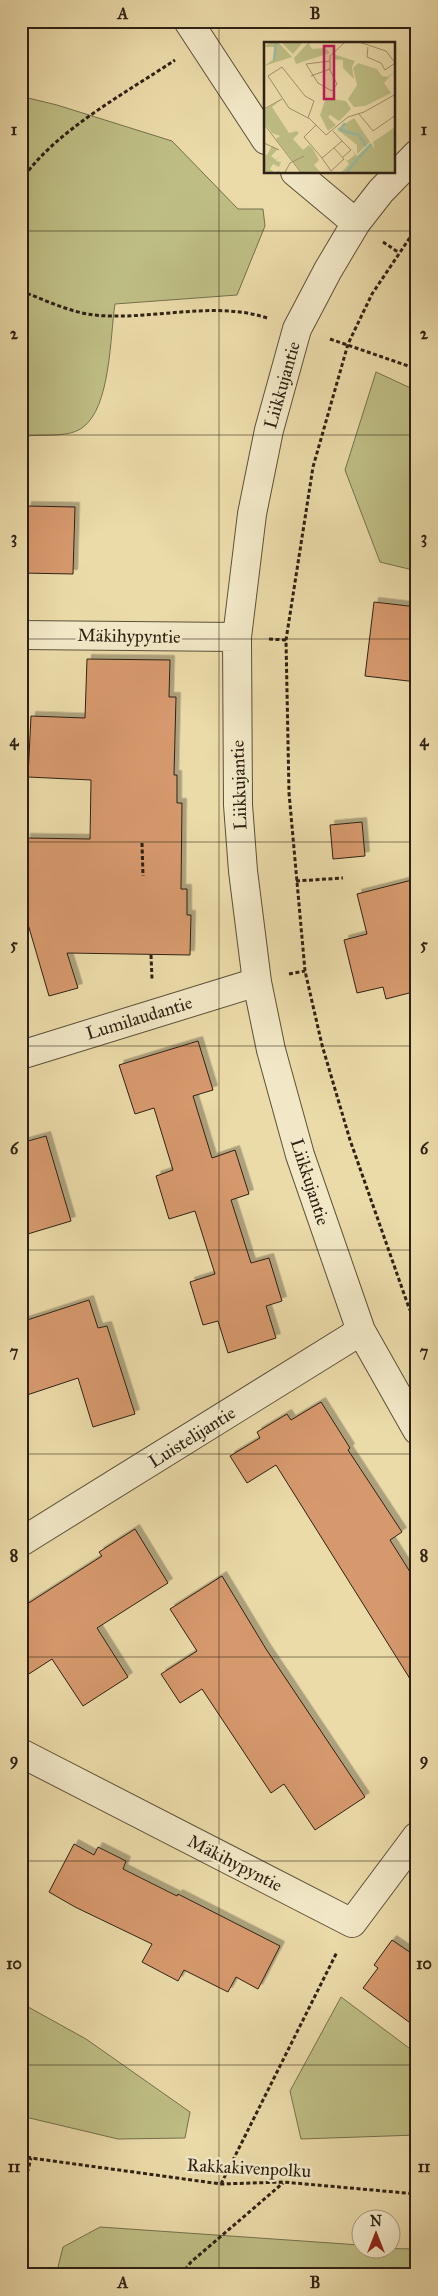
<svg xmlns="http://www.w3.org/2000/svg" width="438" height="2296" viewBox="0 0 438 2296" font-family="'IM FELL Great Primer',serif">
	<defs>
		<filter id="shadow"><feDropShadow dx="4.5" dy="-4.5" stdDeviation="0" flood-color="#0004"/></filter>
	</defs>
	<rect width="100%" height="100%" fill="#ebdba9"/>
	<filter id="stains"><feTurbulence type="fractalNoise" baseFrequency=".004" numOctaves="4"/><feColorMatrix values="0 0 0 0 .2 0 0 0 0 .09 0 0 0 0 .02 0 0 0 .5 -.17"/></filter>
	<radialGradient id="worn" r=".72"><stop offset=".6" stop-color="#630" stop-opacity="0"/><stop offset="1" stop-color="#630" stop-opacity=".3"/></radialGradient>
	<path fill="#bebe84" stroke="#76704c" d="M 24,97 L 57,105 L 172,141 L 238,209 L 263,209 L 265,226 L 237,295 L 115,304 C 110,335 111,408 82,428 C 66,439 39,433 21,437 L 21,98 Z
		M 376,372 L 417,391 L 417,571 L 380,562 L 345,470 Z
		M 341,1997 L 417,2054 L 417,2135 L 301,2139 L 290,2091 Z
		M 21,2003 L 86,2039 L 190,2112 L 185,2138 L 118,2139 L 21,2116 Z
		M 100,2227 L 360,2245 L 360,2248 L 417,2249 L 417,2275 L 56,2275 L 63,2247 Z"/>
	<path fill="#d6996d" stroke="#2e2113" filter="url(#shadow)" d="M 27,506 L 75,507 L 73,574 L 21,573 L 21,518 L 26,518 Z
		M 374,602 L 417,607 L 417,682 L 365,676 Z
		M 87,659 L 170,660 L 169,697 L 176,697 L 174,775 L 177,775 L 177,803 L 182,803 L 181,889 L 187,889 L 187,915 L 191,915 L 190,955 L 67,953 L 78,988 L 49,996 L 25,914 L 26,838 L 90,839 L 91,780 L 28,777 L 31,716 L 85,718 Z
		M 362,822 L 365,856 L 333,859 L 330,825 Z
		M 412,880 L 417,900 L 417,991 L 386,999 L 383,987 L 357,993 L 344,940 L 367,934 L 357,894 Z
		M 198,1041 L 213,1090 L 193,1096 L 212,1158 L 235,1150 L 249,1194 L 231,1200 L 251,1263 L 269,1258 L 282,1301 L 266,1306 L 276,1338 L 228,1353 L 218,1321 L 203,1325 L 190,1282 L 215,1274 L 195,1211 L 169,1219 L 156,1176 L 173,1170 L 154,1108 L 135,1114 L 119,1065 Z
		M 46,1136 L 71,1221 L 21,1236 L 21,1143 Z
		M 89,1300 L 98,1328 L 107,1326 L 135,1414 L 93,1427 L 78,1378 L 27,1395 L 21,1379 L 21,1322 Z
		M 321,1402 L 350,1448 L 348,1450 L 402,1532 L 390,1540 L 417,1583 L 417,1690 L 276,1465 L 247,1483 L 230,1456 L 260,1438 L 257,1432 L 287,1414 L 291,1420 Z
		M 135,1529 L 168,1583 L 97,1628 L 128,1677 L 83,1706 L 52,1659 L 21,1679 L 21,1608 L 102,1556 L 99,1552 Z
		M 222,1576 L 266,1649 L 365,1797 L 315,1830 L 284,1784 L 271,1793 L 202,1689 L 180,1703 L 161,1674 L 197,1651 L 170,1609 Z
		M 74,1844 L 94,1855 L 98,1847 L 126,1861 L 123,1869 L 177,1896 L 178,1894 L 280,1946 L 258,1989 L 236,1977 L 228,1992 L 184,1970 L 178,1981 L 142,1962 L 152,1944 L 75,1907 L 49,1892 Z
		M 392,1940 L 417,1957 L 417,2028 L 363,1988 L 378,1968 L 374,1965 Z"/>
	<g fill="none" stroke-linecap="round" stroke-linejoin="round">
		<defs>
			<path id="street" d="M 188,21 L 266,140
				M 417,154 L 381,191 L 356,223 L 328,270 L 297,329 L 269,430 L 252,514 L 237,637 L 238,805 L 243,871 L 257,982 L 271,1050 L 300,1155 L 361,1331 L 417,1430
				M 295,172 L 356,223
				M 21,635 L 237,637
				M 21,1055 L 257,982
				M 21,1542 L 361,1331
				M 21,1753 L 352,1923 L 417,1836"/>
		</defs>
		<use href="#street" stroke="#5d5038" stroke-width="30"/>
		<path stroke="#2e2113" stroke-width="3" stroke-dasharray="4 2.5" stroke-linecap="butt" d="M 21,181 C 54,131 126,93 175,60
			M 417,227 L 372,294 L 348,344 L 313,467 L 286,640 L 289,793 L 305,971 L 322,1045 L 350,1140 L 409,1308 L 417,1323
			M 383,242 L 398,252
			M 21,291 C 45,300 69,312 94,315 C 149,321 214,300 267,318
			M 330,339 L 417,369
			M 269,639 L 286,640
			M 142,843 L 143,876
			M 296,881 L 343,878
			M 151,955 L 152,979
			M 289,974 L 305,971
			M 21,2155 L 31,2158 L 221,2184 L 283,2182 L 417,2194
			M 221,2184 L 337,1952
			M 21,2198 L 31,2158
			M 181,2275 L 191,2262 L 283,2183"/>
		<use href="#street" stroke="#f2e8c7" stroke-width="28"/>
	</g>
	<path fill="none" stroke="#2e2113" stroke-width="1" stroke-opacity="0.55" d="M 219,21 L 219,2275M 21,231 L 417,231M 21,435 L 417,435M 21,639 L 417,639M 21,842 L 417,842M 21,1046 L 417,1046M 21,1250 L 417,1250M 21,1454 L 417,1454M 21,1657 L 417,1657M 21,1861 L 417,1861M 21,2065 L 417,2065"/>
	<g text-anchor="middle" stroke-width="5" stroke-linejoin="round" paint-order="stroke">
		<g font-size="18" fill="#2e2113" stroke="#f2e8c7">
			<text transform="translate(282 385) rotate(-74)" y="6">Liikkujantie</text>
			<text transform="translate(129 636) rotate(1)" y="6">Mäkihypyntie</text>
			<text transform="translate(239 785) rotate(-92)" y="6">Liikkujantie</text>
			<text transform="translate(139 1018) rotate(-17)" y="6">Lumilaudantie</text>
			<text transform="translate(310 1182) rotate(72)" y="6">Liikkujantie</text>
			<text transform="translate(192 1437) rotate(-32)" y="6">Luistelijantie</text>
			<text transform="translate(235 1863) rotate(27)" y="6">Mäkihypyntie</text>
			<text transform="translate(249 2168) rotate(3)" y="6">Rakkakivenpolku</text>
		</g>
	</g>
	<g transform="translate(264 42)">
		<rect width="131" height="131" fill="#ebdba9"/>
		<path d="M 6,0 L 14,0 L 28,15 L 0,24 L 10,17 L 12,5 L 0,5 ZM 17,0 L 39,0 L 29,12 ZM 45,0 L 48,0 L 45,2 L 48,7 L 61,6 L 66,11 L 32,22 L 30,16 ZM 69,12 L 91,19 L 88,25 L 90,37 L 79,26 L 79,18 L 69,17 ZM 94,21 L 113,27 L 118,34 L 124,35 L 131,29 L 120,41 L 127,51 L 101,64 L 90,65 L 84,57 L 93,43 L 89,26 ZM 62,56 L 82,59 L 87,67 L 75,79 L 66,73 L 64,75 L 72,83 L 64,89 L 56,73 ZM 17,58 L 8,65 L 25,91 L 33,89 L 35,91 L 29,97 L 39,108 L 45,103 L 49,107 L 55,118 L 50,123 L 57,131 L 38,131 L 12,97 L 16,94 L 8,91 L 0,80 L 0,68 ZM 90,76 L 106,100 L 93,112 L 93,103 L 73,87 ZM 131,85 L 131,131 L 77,131 L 85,122 L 80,116 L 83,119 L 91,113 L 88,108 L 93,114 L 107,101 L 111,108 L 109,100 ZM 8,104 L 14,107 L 7,114 L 12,118 L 16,114 L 12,119 L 17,120 L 15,125 L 9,122 L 6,127 L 11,131 L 16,128 L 14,131 L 0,131 L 0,112 L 3,113 Z" fill="#bebe84"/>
		<path fill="none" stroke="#98bba7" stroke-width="2.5" d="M 10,18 L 12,1M 81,81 L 76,88 L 95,93 L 102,104M 81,132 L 107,102"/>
		<path fill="none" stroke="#9f916d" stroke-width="1" d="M 95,0 L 122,9 L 132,22M 104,5 L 103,15 L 117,21 L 121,28 L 131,21M 66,19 L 42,22 L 54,41 L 68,49 L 73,42 L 66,28 L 66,14 L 81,0M 47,34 L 66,27M 0,67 L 18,57M 95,72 L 109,89 L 132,73M 44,76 L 50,59 L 41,54 L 18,25 L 4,34 L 25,66 L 46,77 L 62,93 L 84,75 L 100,70 L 132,52M 0,82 L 38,132M 52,83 L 40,95 L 58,116 L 78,99 L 69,89M 78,99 L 87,108 L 79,115M 0,101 L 15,108M 58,116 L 67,129 L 80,117 L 70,106M 20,132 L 26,121 L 40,114"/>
		<path fill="#c2185b" fill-opacity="0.15" stroke="#c2185b" stroke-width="2.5" d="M 60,4 L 70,4 L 70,57 L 60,57 Z"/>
		<rect width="131" height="131" fill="none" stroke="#2e2113" stroke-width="2.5"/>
	</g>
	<rect width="438" height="2296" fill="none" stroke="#ebdba9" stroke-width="55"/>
	<g transform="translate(376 2234)"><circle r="24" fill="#f2e8c7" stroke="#a4987f"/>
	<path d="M0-4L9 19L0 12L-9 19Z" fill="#8f2418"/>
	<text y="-8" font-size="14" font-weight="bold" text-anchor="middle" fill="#2e2113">N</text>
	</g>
	<rect x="28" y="28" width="382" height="2240" fill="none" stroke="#2e2113" stroke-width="2"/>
	<g font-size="16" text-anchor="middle" font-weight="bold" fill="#2e2113">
		<text x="123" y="19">A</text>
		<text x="315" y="19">B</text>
		<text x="14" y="135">1</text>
		<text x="424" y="135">1</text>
		<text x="14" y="339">2</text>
		<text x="424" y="339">2</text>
		<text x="14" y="543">3</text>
		<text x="424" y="543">3</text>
		<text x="14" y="746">4</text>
		<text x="424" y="746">4</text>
		<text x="14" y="950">5</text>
		<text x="424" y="950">5</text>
		<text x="14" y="1154">6</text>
		<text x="424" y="1154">6</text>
		<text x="14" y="1357">7</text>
		<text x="424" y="1357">7</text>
		<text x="14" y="1561">8</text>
		<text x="424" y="1561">8</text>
		<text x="14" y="1765">9</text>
		<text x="424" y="1765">9</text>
		<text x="14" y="1969">10</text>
		<text x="424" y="1969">10</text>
		<text x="14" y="2172">11</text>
		<text x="424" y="2172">11</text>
		<text x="123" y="2288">A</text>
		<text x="315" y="2288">B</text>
	</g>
	<rect width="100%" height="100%" filter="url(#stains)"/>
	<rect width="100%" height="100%" fill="url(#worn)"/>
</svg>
